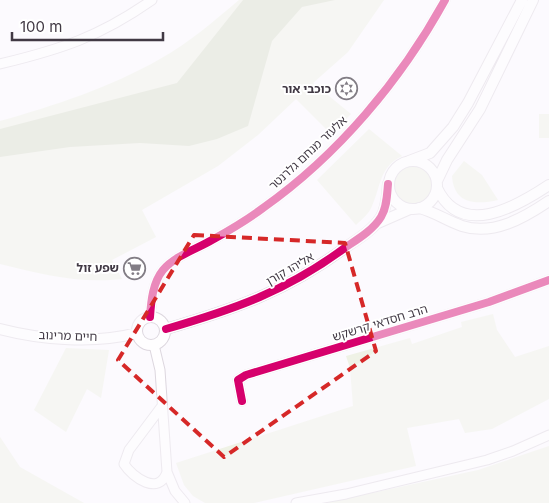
<svg xmlns="http://www.w3.org/2000/svg" width="549" height="503" viewBox="0 0 549 503" font-family="Inter,'Noto Sans Hebrew',sans-serif">
	<rect width="100%" height="100%" fill="#fcfafe"/>
	<path fill="#eff2e6" d="M 239,0 L 384,0 L 348,52 L 313,83 L 351,114 L 331,134 L 296,99 L 258,135 L 218,166 L 142,210 L 156,237 L 112,260 L 122,279 C 79,284 41,274 0,264 L 0,121 C 54,106 111,87 160,59 C 189,43 214,21 239,0 Z
		M 539,114 L 549,114 L 549,138 L 539,138 Z
		M 369,129 L 402,156 C 379,167 381,186 372,206 C 369,214 362,219 356,225 L 317,180 Z
		M 464,161 L 482,175 L 498,200 C 475,205 454,204 452,176 Z
		M393 185a20 20 0 1 1 40 0a20 20 0 1 1-40 0Z
		M 493,314 L 497,330 L 515,357 L 549,346 L 549,399 L 492,429 L 465,433 L 459,419 L 407,428 L 416,466 L 254,503 L 205,503 L 193,496 L 184,485 L 176,463 L 353,406 L 350,368 L 346,356 L 410,338 L 412,344 L 462,327 L 461,322 Z
		M 66,348 L 109,350 L 101,398 L 87,389 L 66,432 L 34,410 Z
		M 0,437 L 20,467 L 84,503 L 0,503 Z
		M 549,446 L 549,503 L 326,503 L 478,470 Z"/>
	<path fill="#d8ddcb" d="M 243,0 L 335,0 L 302,7 L 272,41 L 248,126 L 217,139 L 189,146 L 140,143 L 70,147 L 0,157 L 0,129 L 177,83 Z"/>
	<g fill="none" stroke-linecap="round" stroke-linejoin="round">
		<defs>
			<path id="minor" d="M 0,64 C 62,49 99,37 152,0
				M 150,317 C 151,301 153,282 163,270 C 175,256 196,249 212,240 C 230,230 247,220 263,208 C 338,155 401,80 445,0
				M 154,345 L 160,370 L 167,472 L 175,491 L 185,503
				M 242,401 L 238,380 L 246,375 L 489,302 L 549,280
				M 162,406 L 129,450 L 124,464 C 133,478 159,496 167,472
				M 296,503 L 346,494 L 487,460 L 513,451 L 549,435"/>
			<path id="tertiary" d="M389 185a24 24 0 1 1 48 0a24 24 0 1 1-48 0Z
				M 409,161 L 430,153 L 453,127 L 468,103 L 522,0
				M 437,181 L 447,160 L 480,109 L 533,0
				M 437,188 C 461,239 516,207 549,185
				M 419,208 C 435,212 447,221 462,226 C 493,236 524,218 549,201
				M 378,223 L 410,209
				M137 331a14 14 0 1 1 28 0a14 14 0 1 1-28 0Z
				M 0,329 C 42,340 95,344 137,333
				M 166,329 C 235,309 287,291 346,247 C 358,239 373,230 381,217 C 387,207 387,195 388,184"/>
		</defs>
		<use href="#minor" stroke="#ddd7df" stroke-width="11"/>
		<use href="#tertiary" stroke="#ddd7df" stroke-width="12"/>
		<use href="#minor" stroke="#fffeff" stroke-width="9"/>
		<use href="#tertiary" stroke="#fffeff" stroke-width="10"/>
		<defs>
			<path id="cycleway" d="M 150,317 C 151,301 153,282 163,270 C 175,256 196,249 212,240 C 230,230 247,220 263,208 C 338,155 401,80 445,0
				M 166,329 C 235,309 287,291 346,247 C 358,239 373,230 381,217 C 387,207 387,195 388,184
				M 242,401 L 238,380 L 246,375 L 489,302 L 549,280"/>
		</defs>
		<use href="#cycleway" stroke="#fff" stroke-width="11"/>
		<use href="#cycleway" stroke="#d6006c" stroke-width="8"/>
	</g>
	<path d="M0 0H549V503H0ZM 194,235 L 345,243 L 376,351 L 224,457 L 118,360 Z" fill="#fcfafe" fill-opacity=".55" fill-rule="evenodd"/>
	<path fill="none" stroke="#d62828" stroke-width="4" stroke-dasharray="10 6" stroke-linejoin="round" d="M 194,235 L 345,243 L 376,351 L 224,457 L 118,360 Z"/>
	<defs>
		<symbol id="synagogue-ring" viewBox="-11 -11 22 22"><circle r="9.5" fill="#fff" stroke="#827d85" stroke-width="1.5"/><path d="M0-6.5L5.6 3.2H-5.6ZM0 6.5L5.6-3.2H-5.6Z" fill="#827d85"/></symbol>
		<symbol id="supermarket-ring" viewBox="-11 -11 22 22"><circle r="9.5" fill="#fff" stroke="#827d85" stroke-width="1.5"/><path d="M-6-5.5h2.5l.6 2H6L4.5 2H-2.5L-4.4-4H-6ZM-1.5 3.2a1.3 1.3 0 1 0 .1 0ZM3 3.2a1.3 1.3 0 1 0 .1 0Z" fill="#827d85"/></symbol>
	</defs>
	<g fill-rule="evenodd">
		<use href="#synagogue-ring" x="334" y="76" width="25" height="25"/>
		<use href="#supermarket-ring" x="122" y="256" width="25" height="25"/>
	</g>
	<g text-anchor="middle" stroke-width="4" stroke-linejoin="round" paint-order="stroke">
		<g font-size="12" font-weight="bold" fill="#413944" stroke="#fff" text-anchor="end">
			<text x="331" y="93">כוכבי אור</text>
			<text x="119" y="272">שפע זול</text>
		</g>
		<g font-size="12" fill="#413944" stroke="#fff">
			<text transform="translate(308 153) rotate(-43)" y="4">אלעזר מנחם גלרנטר</text>
			<text transform="translate(290 269) rotate(-30)" y="4">אליהו קורן</text>
			<text transform="translate(380 323) rotate(-17)" y="4">הרב חסדאי קרשקש</text>
			<text transform="translate(68 336) rotate(2)" y="4">חיים מרינוב</text>
		</g>
	</g>
	<path d="M12 32v8h151v-8" fill="none" stroke="#413944" stroke-width="2.5"/>
	<text x="20" y="32" font-size="15" fill="#413944" stroke="#ffffff" stroke-width="4" paint-order="stroke">100 m</text>
</svg>
